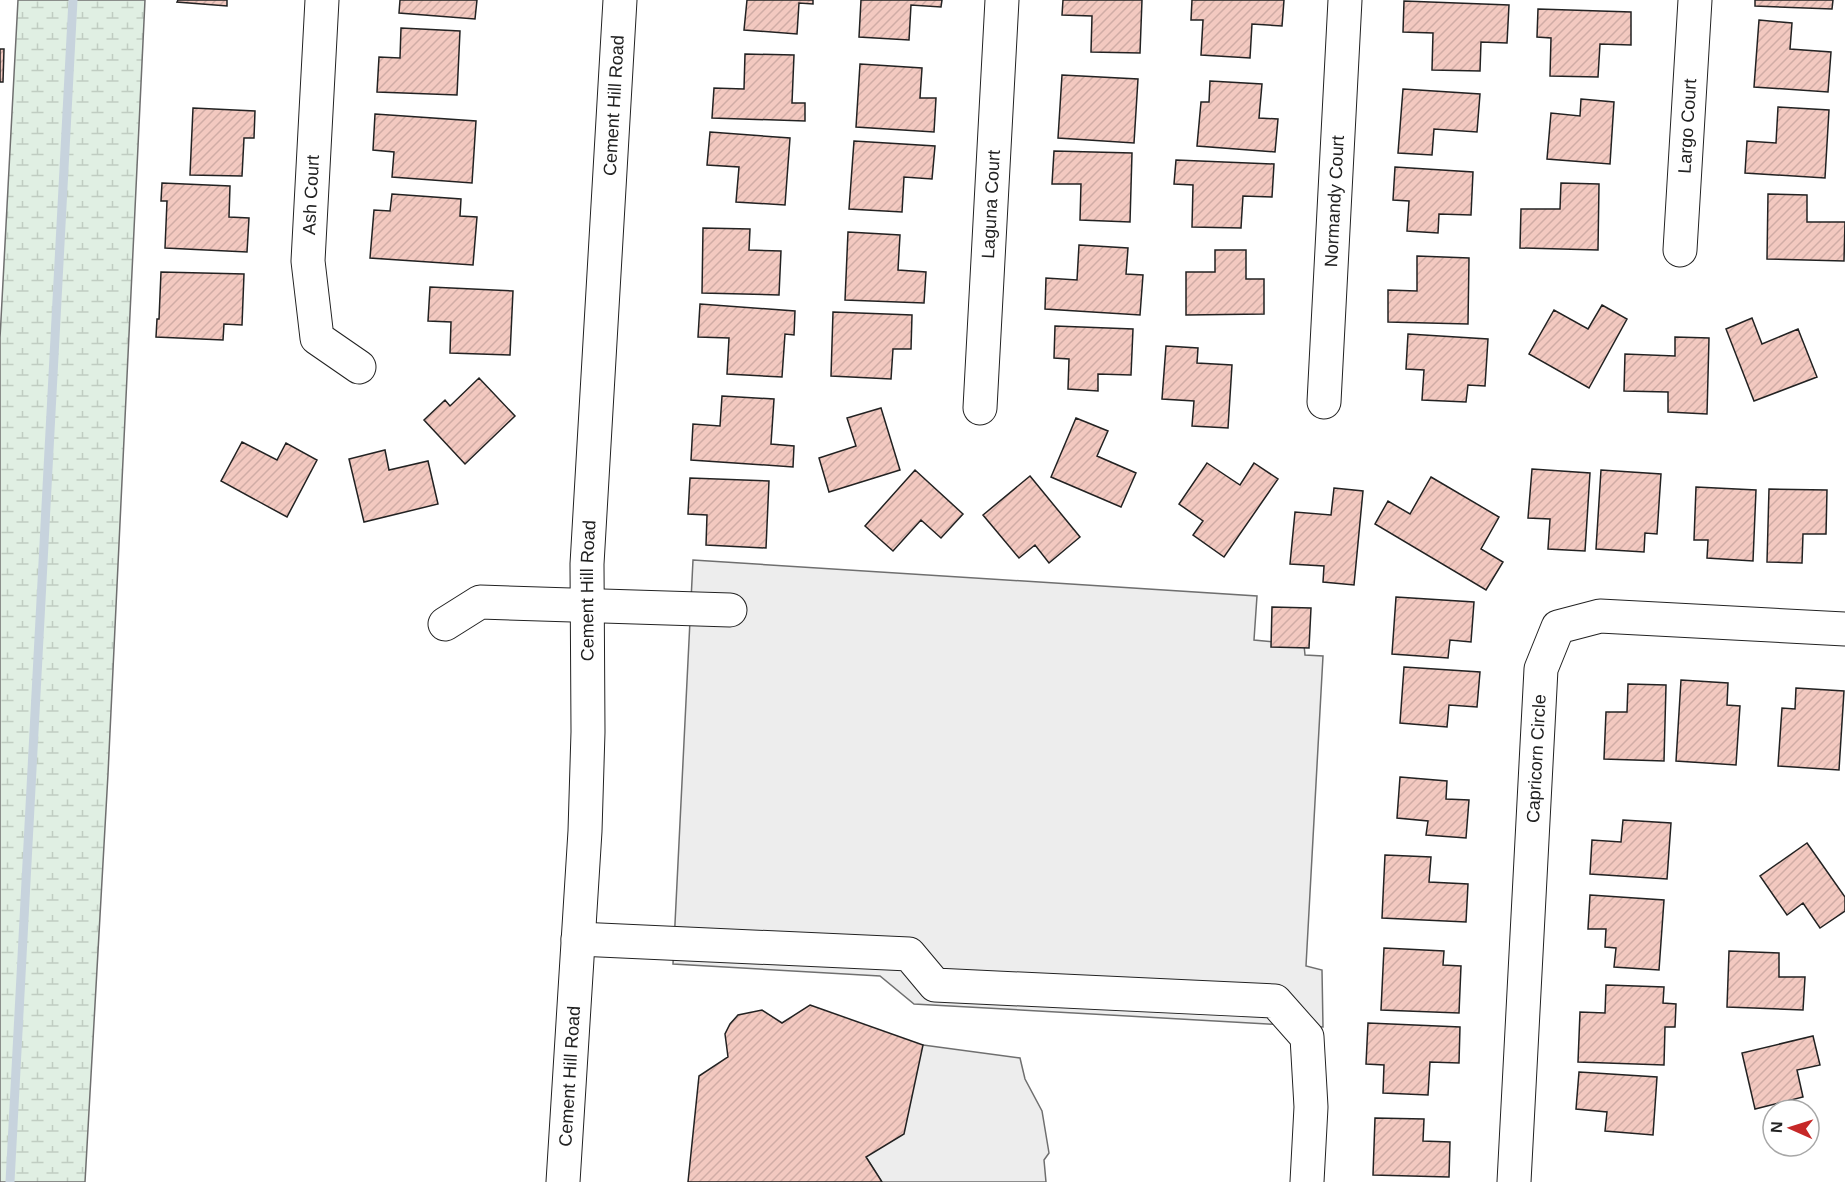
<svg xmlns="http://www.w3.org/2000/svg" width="1845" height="1182" viewBox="0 0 1845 1182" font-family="Helvetica,sans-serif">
	<defs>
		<pattern id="wetland-marsh" width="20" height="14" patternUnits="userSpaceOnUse" patternTransform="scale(1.5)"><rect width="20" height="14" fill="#e0efe3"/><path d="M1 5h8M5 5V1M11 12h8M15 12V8" fill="none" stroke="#c0cdc2"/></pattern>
		<pattern id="building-hatch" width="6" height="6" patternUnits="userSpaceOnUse" patternTransform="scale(1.5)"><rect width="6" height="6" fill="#f3c9c0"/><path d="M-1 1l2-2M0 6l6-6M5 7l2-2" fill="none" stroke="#d0aca5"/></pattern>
	</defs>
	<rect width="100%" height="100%" fill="#fff"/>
	<path fill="url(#wetland-marsh)" stroke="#6f6f6f" stroke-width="1.5" d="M 18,0 L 145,0 L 108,774 L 85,1182 L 0,1182 L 0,338 Z"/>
	<path fill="#ededed" stroke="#6f6f6f" stroke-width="1.5" d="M 693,560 L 1257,596 L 1254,640 L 1304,645 L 1305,655 L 1323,656 L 1306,966 L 1322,970 L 1323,1027 L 914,1004 L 880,976 L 673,964 Z
		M 923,1045 L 1020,1058 L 1025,1079 L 1042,1111 L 1049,1153 L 1044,1160 L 1046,1182 L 882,1182 L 866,1157 Z"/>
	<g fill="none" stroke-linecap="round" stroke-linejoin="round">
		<path stroke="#c7d3dd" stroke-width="9" d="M 10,1182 L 73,0"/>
	</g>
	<path fill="url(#building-hatch)" stroke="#222" stroke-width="1.5" d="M 178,0 L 227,0 L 227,6 L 177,2 Z
		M 400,0 L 477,0 L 475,19 L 399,13 Z
		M 747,0 L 813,0 L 813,4 L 799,3 L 797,34 L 744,30 Z
		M 861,0 L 942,0 L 941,7 L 911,5 L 909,40 L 859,37 Z
		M 1063,0 L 1142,0 L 1140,53 L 1091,52 L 1092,16 L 1062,15 Z
		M 1192,0 L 1284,0 L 1282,26 L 1252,24 L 1250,58 L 1201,55 L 1203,20 L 1191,20 Z
		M 1755,0 L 1833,0 L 1832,9 L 1755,6 Z
		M 1404,1 L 1509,5 L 1507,43 L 1481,42 L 1480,71 L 1432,70 L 1433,33 L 1403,32 Z
		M 1538,9 L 1631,12 L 1631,45 L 1600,44 L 1598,77 L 1550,76 L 1551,38 L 1537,37 Z
		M 1759,20 L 1792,23 L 1790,49 L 1831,52 L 1828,92 L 1754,87 Z
		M 401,28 L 460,31 L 457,95 L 377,92 L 379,57 L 400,58 Z
		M 0,49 L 4,49 L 3,82 L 0,82 Z
		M 745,54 L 794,55 L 792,103 L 805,103 L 805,121 L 712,118 L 714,88 L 744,89 Z
		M 860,64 L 922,68 L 920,98 L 936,98 L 934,132 L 856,127 Z
		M 1062,75 L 1138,79 L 1134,143 L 1058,138 Z
		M 1210,81 L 1262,84 L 1259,118 L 1278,119 L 1275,152 L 1197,146 L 1201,102 L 1209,102 Z
		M 1403,89 L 1480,94 L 1477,132 L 1434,129 L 1432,155 L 1398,153 Z
		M 1581,99 L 1614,102 L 1610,164 L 1547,159 L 1551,113 L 1580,116 Z
		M 1778,107 L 1829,110 L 1825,178 L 1745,173 L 1747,141 L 1776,143 Z
		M 193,108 L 255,111 L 254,138 L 244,138 L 242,176 L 190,175 Z
		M 375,114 L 476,121 L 472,183 L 392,177 L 394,152 L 373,150 Z
		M 710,132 L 790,138 L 785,205 L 736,202 L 739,167 L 707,165 Z
		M 854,141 L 935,146 L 932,179 L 904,177 L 902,212 L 849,209 Z
		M 1054,151 L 1132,153 L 1130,222 L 1080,220 L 1081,184 L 1052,184 Z
		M 1176,160 L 1274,164 L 1272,197 L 1243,196 L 1241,228 L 1192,227 L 1193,185 L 1174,184 Z
		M 1395,167 L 1473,172 L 1471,215 L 1439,214 L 1438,233 L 1407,231 L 1409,201 L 1393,200 Z
		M 162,183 L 230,186 L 229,217 L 249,218 L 247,252 L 165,248 L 167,201 L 161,201 Z
		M 1561,183 L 1599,184 L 1598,250 L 1520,248 L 1521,209 L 1560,209 Z
		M 392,194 L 461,199 L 460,216 L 477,217 L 473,265 L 370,258 L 374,210 L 390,211 Z
		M 1768,194 L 1807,195 L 1807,222 L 1845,222 L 1844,261 L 1767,259 Z
		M 703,228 L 750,229 L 749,250 L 781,251 L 779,295 L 702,293 Z
		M 848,232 L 900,235 L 898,270 L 926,272 L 924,303 L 845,300 Z
		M 1079,245 L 1128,248 L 1126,274 L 1143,275 L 1140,315 L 1045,309 L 1046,278 L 1077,280 Z
		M 1215,250 L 1246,250 L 1246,279 L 1264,279 L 1264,314 L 1186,315 L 1186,272 L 1215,272 Z
		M 1417,256 L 1469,258 L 1468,324 L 1388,322 L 1388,290 L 1417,291 Z
		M 161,272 L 244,274 L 242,325 L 224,324 L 223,340 L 156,337 L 157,319 L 159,319 Z
		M 430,287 L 513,291 L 510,355 L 450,353 L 451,322 L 428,321 Z
		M 700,304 L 795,311 L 794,335 L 785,334 L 782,377 L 727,374 L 729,338 L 698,337 Z
		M 1602,305 L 1627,319 L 1589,388 L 1529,354 L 1554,310 L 1588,329 Z
		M 833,312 L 912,315 L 911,349 L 893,349 L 891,379 L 831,376 Z
		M 1752,318 L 1762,344 L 1798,329 L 1817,377 L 1754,401 L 1726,329 Z
		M 1055,326 L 1133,329 L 1131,375 L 1098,374 L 1098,391 L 1068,389 L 1069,359 L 1054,358 Z
		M 1408,334 L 1488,339 L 1485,386 L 1468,385 L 1466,402 L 1422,400 L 1424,370 L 1406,369 Z
		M 1675,337 L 1709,338 L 1707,414 L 1668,412 L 1668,392 L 1624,391 L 1625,354 L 1675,356 Z
		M 1166,346 L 1198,348 L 1197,363 L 1232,365 L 1228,428 L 1192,426 L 1194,401 L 1162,399 Z
		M 479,378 L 515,416 L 465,464 L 424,420 L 445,400 L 450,406 Z
		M 722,396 L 774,399 L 771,444 L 794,446 L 793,467 L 691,460 L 693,424 L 720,426 Z
		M 881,408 L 900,470 L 829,492 L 819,458 L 856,446 L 847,418 Z
		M 1076,418 L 1108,431 L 1097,456 L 1136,473 L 1121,507 L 1051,477 Z
		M 242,442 L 277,460 L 286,443 L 317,460 L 287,517 L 221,481 Z
		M 385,450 L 389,470 L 428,461 L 438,504 L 364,522 L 349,459 Z
		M 1207,463 L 1240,485 L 1254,463 L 1278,479 L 1224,557 L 1193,535 L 1203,521 L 1179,504 Z
		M 1532,469 L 1590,473 L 1585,551 L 1548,549 L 1550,519 L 1528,518 Z
		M 915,470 L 963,514 L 941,538 L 921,520 L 893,551 L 865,526 Z
		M 1601,470 L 1661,474 L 1657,534 L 1645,533 L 1644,552 L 1596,549 Z
		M 1030,476 L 1080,537 L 1049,563 L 1035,545 L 1019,558 L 983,515 Z
		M 1431,477 L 1499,517 L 1481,549 L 1503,562 L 1486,590 L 1375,524 L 1388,501 L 1410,514 Z
		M 690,478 L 769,481 L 766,548 L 706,545 L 707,515 L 688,514 Z
		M 1696,487 L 1756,490 L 1753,561 L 1707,558 L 1708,540 L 1694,540 Z
		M 1334,488 L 1363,491 L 1354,585 L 1323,582 L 1324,566 L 1290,564 L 1295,512 L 1331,515 Z
		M 1769,489 L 1827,490 L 1826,534 L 1803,534 L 1802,563 L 1767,562 Z
		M 1396,597 L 1474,602 L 1471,642 L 1450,640 L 1448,658 L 1392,654 Z
		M 1272,607 L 1311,608 L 1309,648 L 1271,647 Z
		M 1404,667 L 1480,672 L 1477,707 L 1449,705 L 1447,727 L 1400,723 Z
		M 1681,680 L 1728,683 L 1727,705 L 1740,706 L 1736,765 L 1676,761 Z
		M 1628,684 L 1666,685 L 1664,761 L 1604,759 L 1606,712 L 1627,712 Z
		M 1796,688 L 1844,691 L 1839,770 L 1778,766 L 1782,708 L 1795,709 Z
		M 1400,777 L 1447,781 L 1446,799 L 1469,800 L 1466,838 L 1426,835 L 1428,821 L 1397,818 Z
		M 1623,820 L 1671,823 L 1667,879 L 1590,874 L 1592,840 L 1621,842 Z
		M 1807,843 L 1845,897 L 1845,911 L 1820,928 L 1803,903 L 1787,915 L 1760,876 Z
		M 1385,855 L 1431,857 L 1429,882 L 1468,884 L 1466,922 L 1382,918 Z
		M 1590,895 L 1664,900 L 1659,970 L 1614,967 L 1616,948 L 1605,947 L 1606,929 L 1588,929 Z
		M 1384,948 L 1444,951 L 1443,965 L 1461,966 L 1459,1013 L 1381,1010 Z
		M 1729,951 L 1779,953 L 1779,977 L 1805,977 L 1803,1010 L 1727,1007 Z
		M 1606,985 L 1664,987 L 1663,1003 L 1676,1004 L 1675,1027 L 1665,1027 L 1664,1065 L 1578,1062 L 1580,1012 L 1605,1013 Z
		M 810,1005 L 923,1045 L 904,1134 L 866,1157 L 882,1182 L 688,1182 L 699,1076 L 728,1057 L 725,1034 L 730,1024 L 738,1015 L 762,1010 L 782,1023 Z
		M 1368,1023 L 1460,1027 L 1459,1063 L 1430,1062 L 1428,1095 L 1383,1093 L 1384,1065 L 1366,1064 Z
		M 1813,1036 L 1820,1065 L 1797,1070 L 1803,1097 L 1755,1109 L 1742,1053 Z
		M 1579,1072 L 1657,1077 L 1653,1135 L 1605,1131 L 1607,1112 L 1576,1109 Z
		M 1375,1118 L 1424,1119 L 1423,1141 L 1450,1142 L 1449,1177 L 1373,1175 Z"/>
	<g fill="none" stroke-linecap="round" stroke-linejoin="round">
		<defs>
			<g id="minor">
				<path d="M 322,0 L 308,261 L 317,338 L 359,367"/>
				<path id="s1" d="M 1680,250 L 1695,0"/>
				<path id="s2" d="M 1324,402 L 1345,0"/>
				<path id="s3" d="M 980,408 L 1002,0"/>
				<path d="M 445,624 L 480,602 L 730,610"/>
				<path d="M 578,939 L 909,954 L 935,985 L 1275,1001 L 1307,1037 L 1311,1107 L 1307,1182"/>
				<path id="s4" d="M 563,1182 L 585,831 L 588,732 L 587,564 L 620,0"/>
				<path id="s5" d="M 1514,1182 L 1541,669 L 1558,627 L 1600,616 L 1845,629"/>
			</g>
		</defs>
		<use href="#minor" stroke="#222" stroke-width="35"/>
		<use href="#minor" stroke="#fff" stroke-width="33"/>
	</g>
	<g text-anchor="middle" stroke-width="4.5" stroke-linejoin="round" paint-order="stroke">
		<g font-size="18" fill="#222" stroke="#fff">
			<text dy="6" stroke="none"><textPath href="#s4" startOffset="1078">Cement Hill Road</textPath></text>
			<text dy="6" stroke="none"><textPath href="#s1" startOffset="124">Largo Court</textPath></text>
			<text transform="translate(311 195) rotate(-87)" y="6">Ash Court</text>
			<text dy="6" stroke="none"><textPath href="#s2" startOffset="201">Normandy Court</textPath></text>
			<text dy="6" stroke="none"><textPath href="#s3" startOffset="204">Laguna Court</textPath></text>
			<text dy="6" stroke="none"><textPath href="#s4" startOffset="592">Cement Hill Road</textPath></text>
			<text dy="6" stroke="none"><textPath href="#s5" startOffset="424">Capricorn Circle</textPath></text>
			<text dy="6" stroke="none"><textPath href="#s4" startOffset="106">Cement Hill Road</textPath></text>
		</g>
	</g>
	<g transform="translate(1791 1128) rotate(273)"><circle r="28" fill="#ffffff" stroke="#a7a7a7" stroke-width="1.5"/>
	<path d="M0-4.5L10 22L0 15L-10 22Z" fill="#c62828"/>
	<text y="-9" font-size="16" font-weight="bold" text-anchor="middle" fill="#222222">N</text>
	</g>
</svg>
